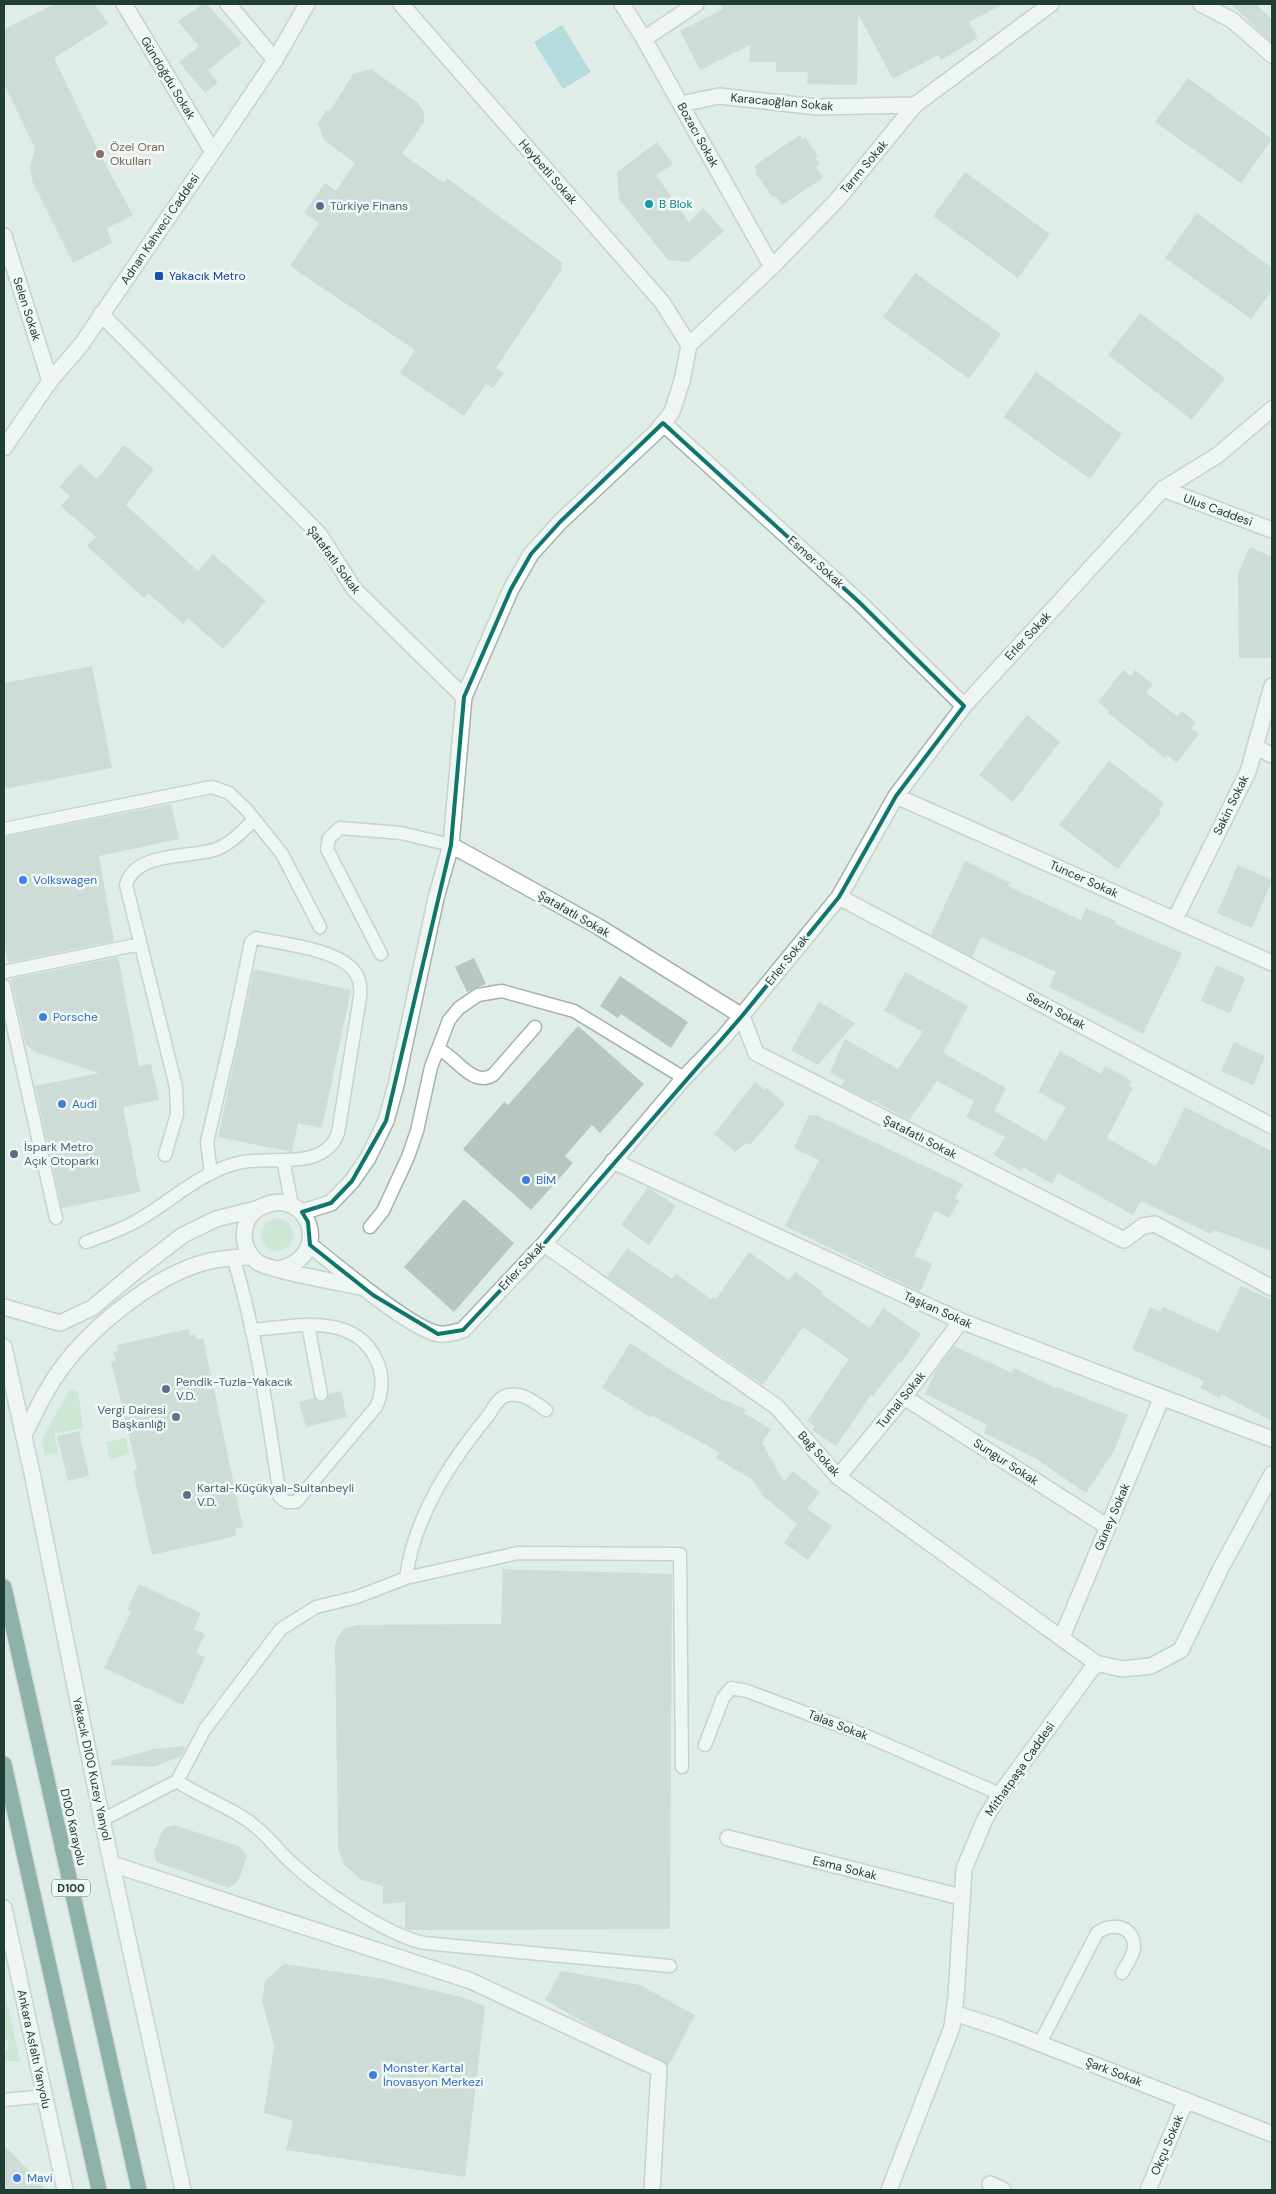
<svg xmlns="http://www.w3.org/2000/svg" width="1276" height="2194" viewBox="0 0 1276 2194" font-family="'DM Sans',sans-serif">
	<rect width="100%" height="100%" fill="#e0ece7"/>
	<path fill="#b7dfc3" d="M261 1235a16 16 0 1 1 32 0a16 16 0 1 1-32 0Z
		M 70,1389 L 78,1391 L 83,1428 L 54,1434 L 58,1453 L 45,1455 L 42,1439 Z
		M 126,1438 L 129,1454 L 110,1459 L 106,1442 Z
		M 4,1988 L 20,2061 L 4,2061 L 4,2051 L 9,2049 L 7,2040 L 4,2039 Z"/>
	<path fill="#84c5d5" d="M 562,25 L 591,72 L 563,89 L 534,42 Z"/>
	<path fill="#b5c7c0" d="M 55,4 L 95,4 L 108,24 L 54,58 L 102,158 L 133,215 L 107,228 L 112,243 L 73,263 L 32,181 L 30,167 L 35,148 L 4,84 L 4,29 Z
		M 203,4 L 207,4 L 242,43 L 208,70 L 218,83 L 205,93 L 179,62 L 199,46 L 178,21 Z
		M 720,4 L 1004,4 L 969,22 L 978,38 L 941,60 L 938,55 L 893,79 L 858,14 L 857,85 L 807,84 L 808,72 L 776,72 L 776,62 L 749,62 L 750,45 L 700,70 L 680,31 L 723,9 Z
		M 1231,4 L 1256,4 L 1272,20 L 1272,43 Z
		M 371,69 L 418,103 L 424,112 L 424,122 L 402,154 L 444,183 L 447,178 L 563,263 L 560,268 L 562,269 L 496,368 L 504,373 L 493,388 L 486,384 L 464,416 L 400,373 L 415,350 L 290,266 L 319,223 L 304,213 L 325,183 L 336,191 L 355,163 L 325,141 L 318,124 L 326,110 L 330,111 L 353,74 Z
		M 1188,78 L 1272,139 L 1241,183 L 1155,122 Z
		M 800,135 L 803,139 L 805,137 L 818,156 L 815,158 L 820,164 L 816,167 L 823,178 L 782,205 L 776,196 L 772,197 L 755,172 L 757,171 L 754,166 Z
		M 657,142 L 673,164 L 656,175 L 689,222 L 703,208 L 724,231 L 688,262 L 668,260 L 619,199 L 617,172 Z
		M 965,172 L 1050,234 L 1018,278 L 933,216 Z
		M 1197,213 L 1272,268 L 1272,290 L 1251,319 L 1165,258 Z
		M 915,273 L 1001,334 L 969,379 L 883,317 Z
		M 1140,313 L 1225,378 L 1192,420 L 1108,355 Z
		M 1036,372 L 1122,434 L 1090,479 L 1004,417 Z
		M 124,445 L 154,469 L 126,505 L 198,571 L 213,554 L 266,601 L 223,649 L 188,618 L 183,624 L 148,593 L 144,598 L 87,546 L 96,537 L 61,506 L 70,496 L 59,487 L 80,464 L 97,479 Z
		M 1250,547 L 1272,557 L 1272,658 L 1239,658 L 1238,573 Z
		M 92,666 L 112,768 L 4,789 L 4,683 Z
		M 1123,670 L 1131,676 L 1135,670 L 1153,684 L 1146,693 L 1177,716 L 1182,711 L 1196,722 L 1191,728 L 1199,734 L 1177,763 L 1167,755 L 1165,758 L 1108,713 L 1109,711 L 1098,702 Z
		M 1027,715 L 1060,742 L 1013,802 L 979,775 Z
		M 1109,761 L 1164,803 L 1159,810 L 1161,812 L 1118,869 L 1059,825 Z
		M 171,804 L 179,839 L 99,856 L 114,941 L 8,963 L 4,942 L 4,837 Z
		M 965,861 L 1010,883 L 1008,886 L 1081,920 L 1086,908 L 1116,921 L 1115,924 L 1182,953 L 1143,1034 L 1049,987 L 1056,972 L 981,937 L 972,957 L 931,935 Z
		M 1238,865 L 1272,880 L 1252,928 L 1217,913 Z
		M 118,957 L 139,1066 L 151,1064 L 159,1100 L 123,1107 L 140,1192 L 62,1208 L 35,1086 L 99,1073 L 35,1052 L 26,1045 L 11,979 Z
		M 474,958 L 486,984 L 467,992 L 455,967 Z
		M 1216,965 L 1245,978 L 1230,1013 L 1201,1001 Z
		M 254,969 L 351,990 L 322,1128 L 298,1123 L 292,1152 L 218,1137 Z
		M 905,972 L 968,1006 L 943,1053 L 1006,1088 L 994,1111 L 1046,1141 L 1066,1107 L 1038,1092 L 1060,1051 L 1101,1074 L 1105,1066 L 1132,1081 L 1129,1086 L 1133,1088 L 1107,1138 L 1156,1166 L 1185,1107 L 1272,1151 L 1272,1251 L 1214,1230 L 1211,1234 L 1141,1201 L 1133,1215 L 1058,1173 L 1052,1184 L 1023,1167 L 1021,1171 L 994,1155 L 1005,1137 L 966,1117 L 974,1101 L 937,1081 L 909,1120 L 873,1100 L 872,1101 L 841,1086 L 844,1080 L 830,1072 L 845,1039 L 898,1069 L 923,1032 L 884,1011 Z
		M 620,976 L 688,1022 L 671,1048 L 621,1014 L 618,1018 L 600,1006 Z
		M 819,1002 L 855,1023 L 818,1065 L 791,1050 Z
		M 578,1026 L 644,1084 L 600,1133 L 592,1125 L 565,1156 L 573,1163 L 531,1210 L 463,1149 L 504,1102 L 508,1105 Z
		M 1234,1042 L 1265,1056 L 1253,1085 L 1221,1071 Z
		M 755,1082 L 765,1090 L 767,1088 L 785,1104 L 750,1145 L 746,1143 L 735,1152 L 714,1134 Z
		M 809,1115 L 816,1115 L 963,1184 L 955,1198 L 959,1201 L 949,1218 L 935,1211 L 914,1256 L 932,1264 L 920,1292 L 785,1226 L 819,1160 L 794,1148 Z
		M 648,1187 L 676,1206 L 649,1245 L 621,1225 Z
		M 464,1199 L 514,1243 L 454,1312 L 404,1267 Z
		M 627,1248 L 672,1279 L 676,1274 L 711,1299 L 713,1297 L 716,1299 L 749,1252 L 789,1280 L 795,1272 L 823,1292 L 821,1294 L 870,1328 L 883,1308 L 921,1334 L 901,1363 L 899,1362 L 873,1396 L 871,1395 L 836,1446 L 812,1430 L 815,1426 L 807,1421 L 849,1359 L 803,1327 L 763,1385 L 607,1277 Z
		M 1241,1286 L 1272,1300 L 1272,1421 L 1221,1394 L 1220,1398 L 1200,1388 L 1204,1381 L 1132,1349 L 1150,1307 L 1161,1312 L 1163,1307 L 1218,1332 Z
		M 189,1329 L 190,1336 L 195,1334 L 196,1339 L 203,1338 L 243,1527 L 235,1529 L 236,1536 L 152,1555 L 133,1471 L 137,1469 L 111,1362 L 116,1360 L 113,1352 L 118,1351 L 117,1345 Z
		M 630,1343 L 676,1373 L 726,1402 L 727,1401 L 746,1410 L 744,1413 L 771,1429 L 762,1443 L 784,1482 L 793,1471 L 820,1493 L 807,1509 L 832,1526 L 808,1560 L 784,1543 L 797,1524 L 763,1496 L 753,1480 L 716,1458 L 719,1452 L 651,1415 L 650,1417 L 602,1388 Z
		M 954,1346 L 1012,1373 L 1014,1368 L 1056,1388 L 1057,1387 L 1128,1415 L 1114,1451 L 1086,1493 L 1035,1458 L 984,1433 L 987,1425 L 925,1394 L 936,1370 Z
		M 341,1391 L 347,1417 L 306,1427 L 299,1402 L 314,1398 L 323,1402 L 329,1394 Z
		M 79,1431 L 89,1476 L 68,1481 L 57,1436 Z
		M 503,1569 L 672,1574 L 670,1929 L 410,1930 L 405,1928 L 405,1902 L 383,1904 L 383,1886 L 362,1880 L 344,1865 L 338,1849 L 338,1838 L 335,1646 L 338,1636 L 345,1628 L 357,1625 L 501,1624 Z
		M 139,1584 L 201,1613 L 194,1629 L 205,1634 L 196,1653 L 205,1657 L 183,1705 L 104,1668 L 131,1612 L 127,1610 Z
		M 186,1746 L 181,1756 L 154,1767 L 111,1765 L 111,1761 L 154,1749 Z
		M 174,1825 L 241,1847 L 247,1857 L 239,1879 L 234,1885 L 229,1888 L 157,1862 L 154,1853 L 161,1833 L 166,1827 Z
		M 284,1964 L 385,1979 L 461,1997 L 485,2006 L 465,2177 L 286,2150 L 293,2121 L 264,2113 L 274,2046 L 262,2001 L 265,1981 Z
		M 561,1971 L 640,1985 L 695,2015 L 668,2067 L 663,2061 L 601,2032 L 545,2000 Z
		M 4,2145 L 28,2170 L 46,2190 L 4,2190 Z"/>
	<g fill="none" stroke-linecap="round" stroke-linejoin="round">
		<defs>
			<path id="lane" d="M 4,829 L 212,787 L 229,793 L 246,809 L 282,854 L 320,927
				M 381,954 L 327,849 L 329,838 L 340,828 L 401,833 L 451,845
				M 4,972 L 140,944
				M 4,986 L 56,1218
				M 438,1049 C 456,1056 472,1088 493,1075 L 535,1027
				M 165,1155 L 177,1114 L 176,1087 L 126,885 C 135,852 186,858 214,850 C 230,845 242,831 254,820
				M 283,1160 L 292,1205
				M 370,1227 L 383,1211 L 408,1157 L 417,1131 L 431,1067 L 449,1020 L 459,1008 L 478,995 L 502,991 L 574,1011 L 684,1078
				M 86,1242 C 100,1237 115,1232 129,1225 C 166,1207 196,1173 238,1163 C 270,1155 324,1172 338,1133 L 360,997 C 361,987 360,978 354,971 C 338,949 281,944 256,938 L 251,942 L 231,1039 L 207,1142 L 211,1174
				M 233,1257 C 257,1335 268,1417 280,1497 L 287,1502 L 296,1502 L 376,1407 C 383,1391 384,1375 376,1359 C 353,1311 293,1327 251,1330
				M 308,1325 L 321,1394
				M 406,1578 C 414,1517 450,1462 488,1416 C 493,1409 497,1399 505,1396 C 521,1390 534,1402 546,1410
				M 705,1745 L 723,1698 L 731,1688 L 747,1691 L 867,1736 L 1000,1794
				M 177,1781 C 199,1796 225,1805 247,1820 C 265,1832 278,1851 294,1865 C 323,1892 387,1935 424,1943 L 670,1966
				M 102,1820 L 177,1781 L 205,1729 L 281,1629 L 316,1607 L 357,1597 L 406,1578 L 518,1553 L 680,1554 L 682,1767
				M 1040,2043 L 1097,1933 C 1111,1922 1135,1925 1134,1948 C 1133,1957 1126,1965 1122,1973
				M 4,2100 L 45,2096"/>
			<path id="street" d="M 124,4 L 213,152
				M 228,4 L 275,60
				M 401,4 L 662,302 L 689,345
				M 622,4 L 644,39 L 772,267
				M 1201,4 L 1232,20 L 1272,55
				M 644,39 L 696,4
				M 681,104 L 719,96 L 817,107 L 915,105
				M 4,236 L 50,381
				M 101,314 L 319,534 L 354,589 L 464,697
				M 689,345 L 682,381 L 672,412 L 656,432 L 560,522 L 531,554 L 511,589 L 464,697 L 451,845 L 599,927 L 742,1016 L 756,1053 L 1124,1240 L 1143,1226 L 1155,1224 L 1272,1288
				M 689,345 L 772,267 L 838,199 L 915,105 L 1051,4
				M 663,423 L 859,602 L 964,706
				M 1255,747 L 1272,755
				M 896,796 L 1272,963
				M 839,897 L 1272,1126
				M 1175,919 L 1248,772 L 1272,686
				M 613,1161 L 961,1321 L 1272,1439
				M 302,1212 L 331,1203 L 352,1181 L 368,1158 L 386,1121 L 396,1085 L 436,898 L 451,845
				M 544,1244 L 777,1407 L 838,1477 L 1096,1663
				M 310,1245 C 333,1263 414,1332 440,1334 C 448,1335 455,1332 463,1330 L 544,1244 L 684,1078 L 724,1037 L 839,897 L 896,796 L 964,706 L 1163,489 L 1218,455 L 1272,409
				M 279,1269 C 334,1257 309,1186 263,1206 C 254,1210 247,1218 245,1228 C 242,1241 247,1253 257,1262 C 268,1270 342,1283 360,1287
				M 4,1307 L 60,1323 L 92,1308 L 135,1272 L 183,1235 L 216,1219 L 256,1209
				M 904,1397 L 1108,1527
				M 24,1435 C 36,1411 47,1387 63,1366 C 94,1325 156,1275 206,1262 C 221,1258 237,1257 252,1257
				M 838,1477 L 904,1397 L 961,1321
				M 1062,1637 L 1162,1397
				M 728,1838 L 961,1897
				M 112,1864 L 471,1981 L 659,2069 L 652,2190
				M 954,2013 L 1000,2028 L 1272,2134
				M 990,2184 L 1003,2190
				M 1148,2190 L 1186,2100"/>
			<path id="secondary" d="M 4,448 L 50,381 L 81,345 L 213,152 L 275,60 L 307,4
				M 1163,489 L 1272,530
				M 4,1347 L 32,1473 L 102,1820 L 183,2190
				M 4,1908 L 65,2190
				M 889,2190 L 952,2027 L 956,1997 L 964,1869 L 985,1819 L 1000,1794 L 1096,1663 L 1122,1669 L 1151,1666 L 1181,1650 L 1221,1568 L 1272,1474"/>
			<path id="highway" d="M 4,1587 L 139,2190
				M 4,1764 L 99,2190"/>
		</defs>
		<use href="#lane" stroke="#a3b4ae" stroke-width="15"/>
		<use href="#street" stroke="#a3b4ae" stroke-width="18"/>
		<use href="#secondary" stroke="#9eb8b0" stroke-width="18"/>
		<use href="#highway" stroke="#c1c9c7" stroke-width="18"/>
		<use href="#lane" stroke="#fff" stroke-width="12"/>
		<use href="#street" stroke="#fff" stroke-width="15"/>
		<use href="#secondary" stroke="#fff" stroke-width="15"/>
		<use href="#highway" stroke="#2a6b60" stroke-width="15"/>
	</g>
	<path d="M0 0H1276V2194H0ZM 663,423 L 859,602 L 964,706 L 896,796 L 839,897 L 742,1016 L 544,1244 L 463,1330 L 438,1334 L 373,1295 L 310,1245 L 308,1222 L 302,1212 L 331,1203 L 352,1181 L 386,1121 L 451,845 L 464,697 L 511,589 L 531,554 L 560,522 Z" fill="#e0ece7" fill-opacity=".55" fill-rule="evenodd"/>
	<path fill="none" stroke="#0f766e" stroke-width="4" stroke-linejoin="round" d="M 663,423 L 859,602 L 964,706 L 896,796 L 839,897 L 742,1016 L 544,1244 L 463,1330 L 438,1334 L 373,1295 L 310,1245 L 308,1222 L 302,1212 L 331,1203 L 352,1181 L 386,1121 L 451,845 L 464,697 L 511,589 L 531,554 L 560,522 Z"/>
	<circle fill="#8d6e63" stroke="#f1f8f5" stroke-width="2" cx="100" cy="154" r="5"/>
	<circle fill="#0f9aa8" stroke="#f1f8f5" stroke-width="2" cx="649" cy="204" r="5"/>
	<g fill="#5c6f8a" stroke="#f1f8f5" stroke-width="2">
		<circle cx="320" cy="206" r="5"/>
		<circle cx="14" cy="1154" r="5"/>
		<circle cx="166" cy="1389" r="5"/>
		<circle cx="176" cy="1417" r="5"/>
		<circle cx="187" cy="1495" r="5"/>
	</g>
	<rect fill="#1a4fb4" stroke="#f1f8f5" stroke-width="2" x="154" y="271" width="10" height="10" rx="2.5"/>
	<g fill="#3f7fe0" stroke="#f1f8f5" stroke-width="2">
		<circle cx="23" cy="880" r="5"/>
		<circle cx="43" cy="1017" r="5"/>
		<circle cx="62" cy="1104" r="5"/>
		<circle cx="526" cy="1180" r="5"/>
		<circle cx="373" cy="2075" r="5"/>
		<circle cx="17" cy="2178" r="5"/>
	</g>
	<g text-anchor="middle" stroke-width="5" stroke-linejoin="round" paint-order="stroke">
		<rect fill="#f1f8f5" stroke="#5f756f" stroke-width="1" x="52" y="1879.5" width="38" height="17" rx="4"/>
		<g font-size="11" font-weight="bold" fill="#203d36">
			<text x="71" y="1892">D100</text>
		</g>
		<g font-size="12" fill="#203d36" stroke="#f1f8f5">
			<text transform="translate(168 78) rotate(59)" y="4">Gündoğdu Sokak</text>
			<text transform="translate(782 102) rotate(5)" y="4">Karacaoğlan Sokak</text>
			<text transform="translate(698 135) rotate(61)" y="4">Bozacı Sokak</text>
			<text transform="translate(864 167) rotate(-50)" y="4">Tarım Sokak</text>
			<text transform="translate(548 172) rotate(49)" y="4">Heybetli Sokak</text>
			<text transform="translate(160 229) rotate(-56)" y="4">Adnan Kahveci Caddesi</text>
			<text transform="translate(27 309) rotate(72)" y="4">Selen Sokak</text>
			<text transform="translate(1218 510) rotate(20)" y="4">Ulus Caddesi</text>
			<text transform="translate(334 560) rotate(54)" y="4">Şatafatlı Sokak</text>
			<text transform="translate(816 562) rotate(42)" y="4">Esmer Sokak</text>
			<text transform="translate(1028 636) rotate(-47)" y="4">Erler Sokak</text>
			<text transform="translate(1231 805) rotate(-64)" y="4">Sakin Sokak</text>
			<text transform="translate(1084 879) rotate(24)" y="4">Tuncer Sokak</text>
			<text transform="translate(574 914) rotate(30)" y="4">Şatafatlı Sokak</text>
			<text transform="translate(787 960) rotate(-51)" y="4">Erler Sokak</text>
			<text transform="translate(1056 1011) rotate(28)" y="4">Sezin Sokak</text>
			<text transform="translate(920 1137) rotate(27)" y="4">Şatafatlı Sokak</text>
			<text transform="translate(522 1266) rotate(-47)" y="4">Erler Sokak</text>
			<text transform="translate(938 1310) rotate(24)" y="4">Taşkan Sokak</text>
			<text transform="translate(901 1400) rotate(-51)" y="4">Turhal Sokak</text>
			<text transform="translate(819 1454) rotate(48)" y="4">Bağ Sokak</text>
			<text transform="translate(1006 1462) rotate(33)" y="4">Sungur Sokak</text>
			<text transform="translate(1112 1517) rotate(-67)" y="4">Güney Sokak</text>
			<text transform="translate(838 1725) rotate(21)" y="4">Talas Sokak</text>
			<text transform="translate(92 1769) rotate(78)" y="4">Yakacık D100 Kuzey Yanyol</text>
			<text transform="translate(1020 1769) rotate(-55)" y="4">Mithatpaşa Caddesi</text>
			<text transform="translate(73 1827) rotate(77)" y="4">D100 Karayolu</text>
			<text transform="translate(845 1868) rotate(14)" y="4">Esma Sokak</text>
			<text transform="translate(34 2049) rotate(78)" y="4">Ankara Asfaltı Yanyolu</text>
			<text transform="translate(1114 2072) rotate(21)" y="4">Şark Sokak</text>
			<text transform="translate(1167 2145) rotate(-67)" y="4">Okçu Sokak</text>
		</g>
		<g font-size="12" fill="#785e54" stroke="#f1f8f5" text-anchor="start">
			<text x="110" y="151">Özel Oran<tspan x="110" dy="14">Okulları</tspan></text>
		</g>
		<g font-size="12" fill="#0d838f" stroke="#f1f8f5" text-anchor="start">
			<text x="659" y="208">B Blok</text>
		</g>
		<g font-size="12" fill="#4e5e75" stroke="#f1f8f5" text-anchor="start">
			<text x="330" y="210">Türkiye Finans</text>
			<text x="24" y="1151">İspark Metro<tspan x="24" dy="14">Açık Otoparkı</tspan></text>
			<text x="176" y="1386">Pendik-Tuzla-Yakacık<tspan x="176" dy="14">V.D.</tspan></text>
			<text x="166" y="1414" text-anchor="end">Vergi Dairesi<tspan x="166" dy="14">Başkanlığı</tspan></text>
			<text x="197" y="1492">Kartal-Küçükyalı-Sultanbeyli<tspan x="197" dy="14">V.D.</tspan></text>
		</g>
		<g font-size="12" fill="#164399" stroke="#f1f8f5" text-anchor="start">
			<text x="169" y="280">Yakacık Metro</text>
		</g>
		<g font-size="12" fill="#366cbe" stroke="#f1f8f5" text-anchor="start">
			<text x="33" y="884">Volkswagen</text>
			<text x="53" y="1021">Porsche</text>
			<text x="72" y="1108">Audi</text>
			<text x="536" y="1184">BİM</text>
			<text x="383" y="2072">Monster Kartal<tspan x="383" dy="14">İnovasyon Merkezi</tspan></text>
			<text x="27" y="2182">Mavi</text>
		</g>
	</g>
	<rect width="1276" height="2194" fill="none" stroke="#203d36" stroke-width="10"/>
</svg>
